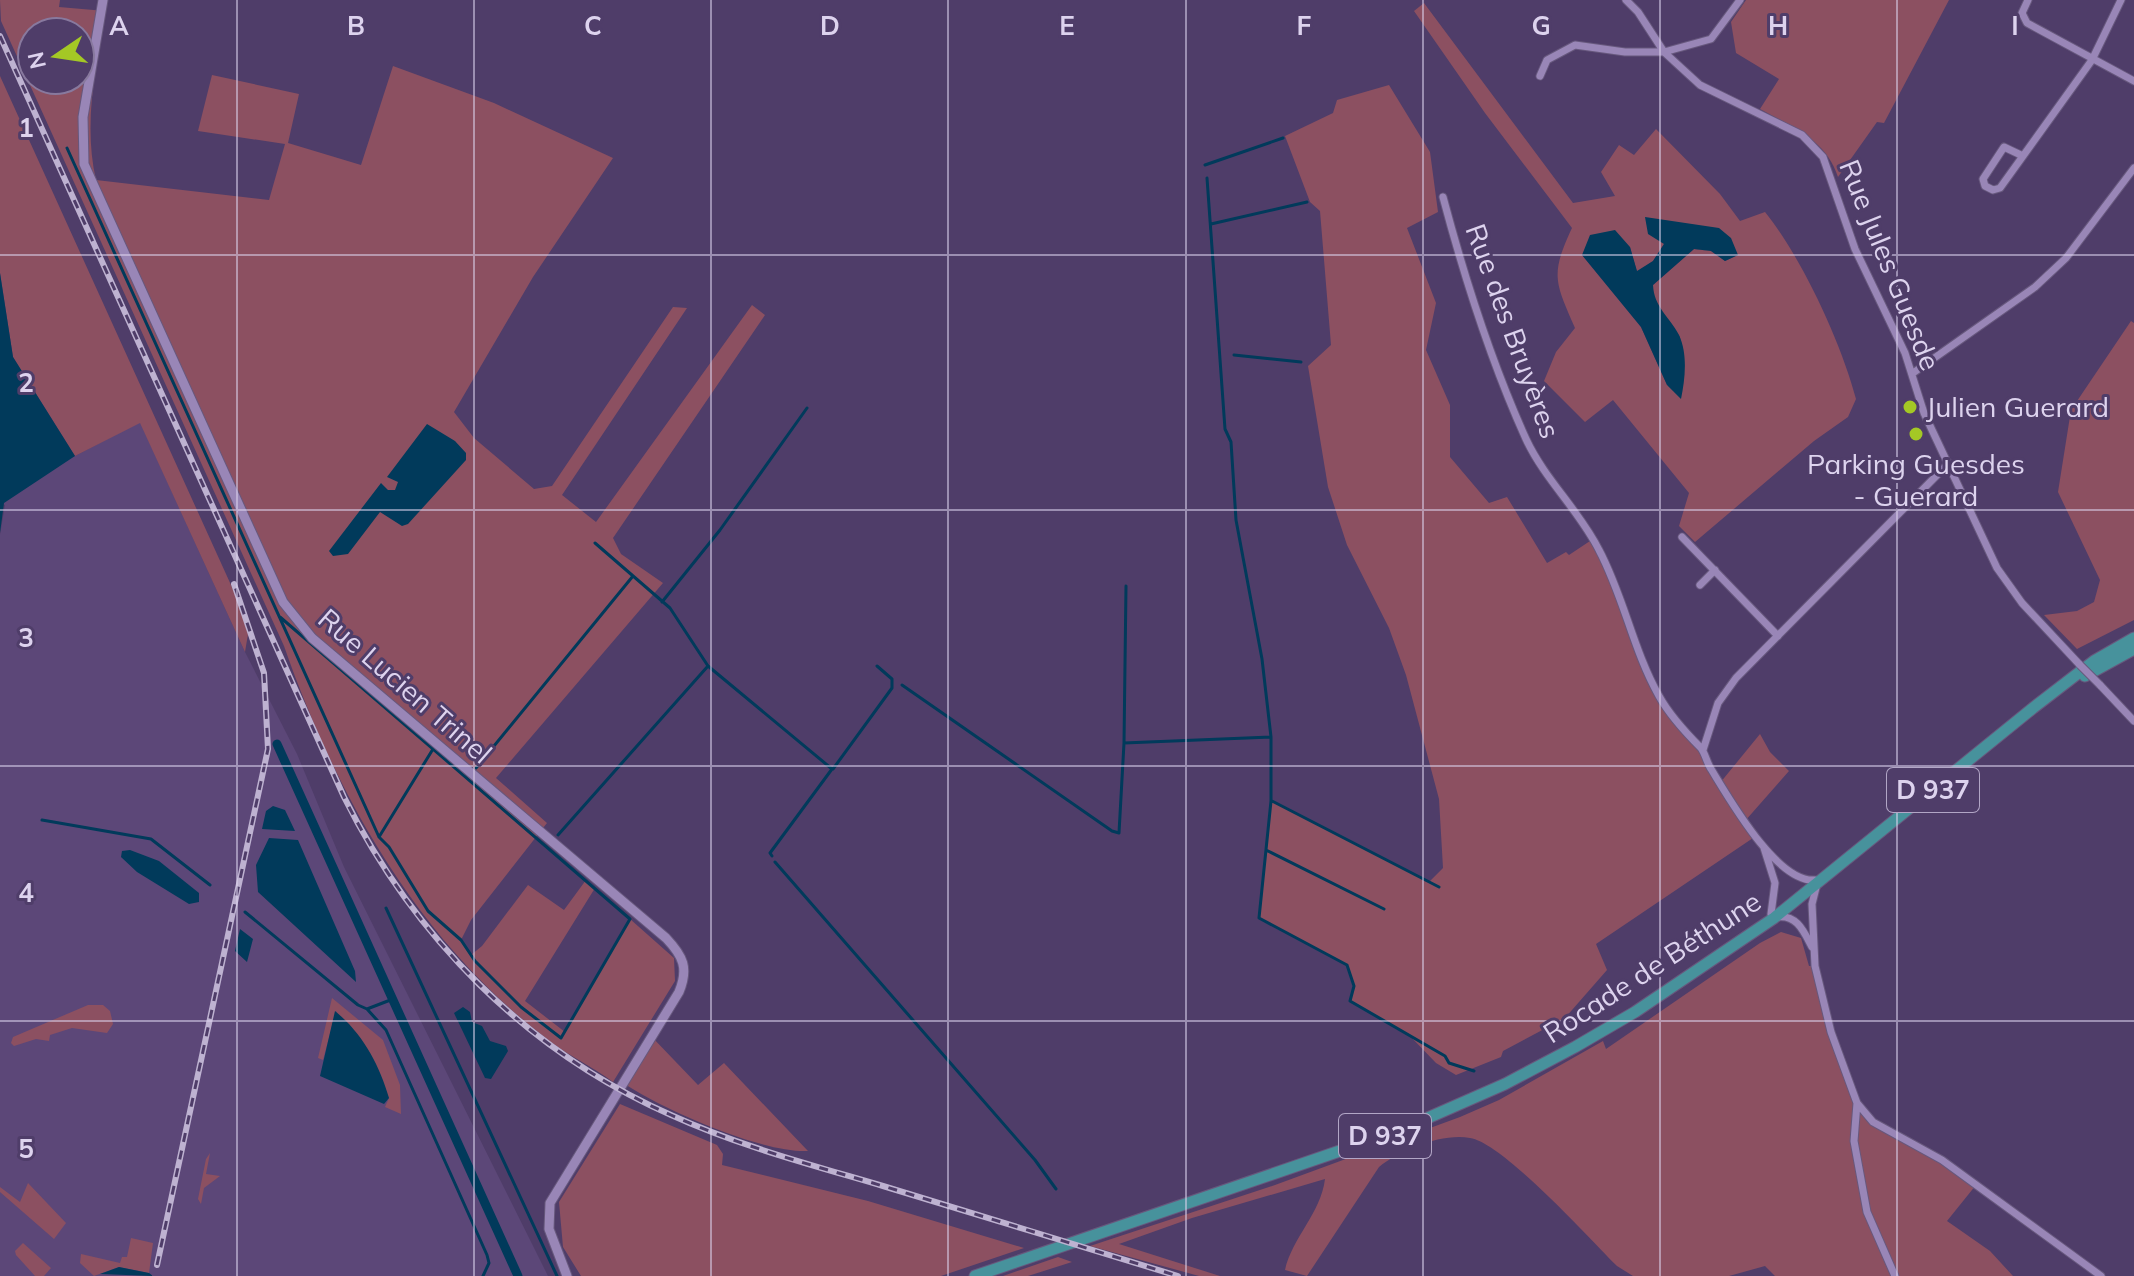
<svg xmlns="http://www.w3.org/2000/svg" width="2134" height="1276" viewBox="0 0 2134 1276" font-family="Mulish,sans-serif">
	<rect width="100%" height="100%" fill="#4f3d69"/>
	<path fill="#5c4778" d="M 140,422 L 245,652 L 297,754 L 344,867 L 548,1276 L 0,1276 L 0,535 L 5,505 L 0,503 L 0,476 L 75,456 Z"/>
	<path fill="#8c5061" fill-rule="evenodd" d="M 0,0 L 60,0 L 59,7 L 105,11 C 96,68 83,123 96,180 L 269,200 L 285,144 L 198,131 L 212,75 L 299,94 L 288,143 L 361,165 L 393,66 L 494,103 L 613,158 L 533,277 L 454,412 L 474,438 L 534,489 L 552,486 L 673,307 L 687,308 L 562,495 L 596,522 L 752,305 L 765,315 L 613,538 L 621,554 L 663,583 L 496,778 L 547,823 L 471,920 L 461,940 L 471,955 L 482,946 L 528,885 L 564,910 L 586,880 L 595,888 L 525,1001 L 565,1032 L 630,919 L 674,958 L 675,981 L 613,1082 C 593,1067 571,1057 551,1042 C 420,944 337,798 284,646 L 1,21 ZM 32,32 L 80,32 L 80,80 L 32,80 Z
		M 1746,0 L 1949,0 L 1884,123 L 1877,122 L 1838,177 C 1826,140 1793,127 1760,109 L 1779,79 L 1736,53 L 1731,22 Z
		M 1424,3 L 1573,203 L 1615,196 L 1601,172 L 1619,145 L 1634,155 L 1656,129 L 1720,194 L 1740,221 L 1765,212 C 1802,258 1841,342 1856,399 L 1848,417 L 1814,441 L 1695,542 L 1679,526 L 1689,493 L 1613,400 L 1585,422 L 1544,381 L 1556,352 L 1575,328 C 1555,282 1550,275 1572,228 L 1485,113 L 1414,11 ZM 1664,244 L 1738,255 L 1725,261 L 1711,251 L 1694,249 L 1653,285 L 1653,300 L 1680,337 L 1667,385 L 1641,327 L 1582,255 L 1630,247 L 1637,272 L 1653,261 Z
		M 0,76 L 236,596 L 248,634 L 245,652 L 140,423 L 75,456 L 13,357 L 0,273 Z
		M 1389,85 L 1430,152 L 1438,212 L 1407,228 L 1436,303 L 1426,350 L 1450,405 L 1450,457 L 1489,503 L 1507,497 L 1547,563 L 1566,552 L 1569,555 L 1593,539 L 1659,697 L 1703,750 L 1720,783 L 1760,734 L 1770,752 L 1789,771 L 1745,821 L 1756,836 L 1596,944 L 1607,970 L 1565,1018 L 1503,1051 L 1501,1057 L 1456,1075 L 1436,1063 L 1409,1035 L 1350,1001 L 1354,986 L 1347,965 L 1259,918 L 1271,801 L 1429,882 L 1443,868 L 1439,799 L 1406,675 L 1389,628 L 1347,545 L 1328,487 L 1308,366 L 1331,345 L 1320,211 L 1310,202 L 1285,136 L 1333,113 L 1337,100 Z
		M 2131,321 L 2134,323 L 2134,620 L 2077,649 L 2044,615 L 2077,611 L 2094,602 L 2100,580 L 2058,492 L 2071,410 Z
		M 1781,932 L 1801,938 L 1809,966 L 1815,966 C 1826,1012 1839,1079 1867,1117 L 1976,1185 L 1947,1221 L 1990,1251 L 2013,1276 L 1775,1276 L 1765,1266 L 1729,1276 L 1633,1276 L 1617,1266 C 1589,1238 1503,1143 1470,1138 C 1441,1133 1401,1150 1379,1167 L 1307,1276 L 1285,1270 C 1292,1238 1321,1213 1325,1179 L 1192,1218 L 1119,1244 L 1220,1276 L 1199,1276 L 1090,1246 L 1275,1185 L 1460,1117 L 1499,1100 L 1603,1041 L 1606,1049 L 1760,943 Z
		M 332,998 L 383,1040 L 400,1085 L 401,1114 L 385,1107 L 389,1098 L 336,1011 L 323,1060 L 318,1058 Z
		M 88,1005 L 103,1005 L 110,1011 L 113,1024 L 107,1033 L 72,1028 L 50,1035 L 49,1041 L 36,1039 L 14,1046 L 11,1043 L 13,1037 Z
		M 651,1036 L 698,1085 L 724,1063 L 808,1151 C 761,1153 661,1109 622,1082 Z
		M 620,1104 L 717,1145 L 723,1154 L 722,1165 L 868,1201 L 1024,1248 L 941,1276 L 581,1276 L 563,1247 L 559,1202 Z
		M 210,1153 L 206,1174 L 220,1176 L 204,1188 L 201,1204 L 198,1199 L 206,1159 Z
		M 28,1183 L 66,1223 L 54,1239 L 0,1192 L 0,1187 L 20,1202 Z
		M 131,1238 L 153,1243 L 149,1273 L 119,1267 L 94,1276 L 80,1263 L 81,1254 L 120,1263 L 122,1257 L 127,1257 Z
		M 23,1243 L 51,1268 L 44,1276 L 35,1276 L 16,1255 L 15,1251 Z
		M 1058,1257 L 1072,1262 L 1028,1276 L 1003,1276 Z"/>
	<path fill="#013a5b" d="M 1645,217 L 1719,228 L 1731,238 L 1738,255 L 1725,261 L 1711,251 L 1694,249 L 1653,285 C 1654,307 1669,316 1679,335 C 1688,354 1685,380 1681,399 L 1667,385 L 1641,327 L 1582,255 L 1590,235 L 1615,230 L 1630,247 L 1637,271 L 1653,261 L 1664,244 L 1648,234 Z
		M 0,273 L 13,357 L 75,456 L 4,503 L 0,533 Z
		M 427,424 L 455,441 L 466,453 L 466,460 L 408,524 L 402,526 L 380,512 L 348,554 L 333,556 L 329,551 L 381,483 L 388,490 L 395,490 L 398,482 L 387,477 Z
		M 273,806 L 285,810 L 295,831 L 262,829 L 266,811 Z
		M 269,838 L 298,840 L 355,971 L 356,982 L 258,892 L 256,865 Z
		M 130,850 L 159,861 L 199,893 L 199,902 L 189,904 L 137,872 L 121,857 L 122,851 Z
		M 240,929 L 253,939 L 247,962 L 235,951 Z
		M 463,1007 L 470,1012 L 472,1022 L 482,1026 L 490,1041 L 506,1046 L 508,1051 L 491,1079 L 485,1078 L 454,1013 Z
		M 335,1011 C 363,1034 379,1064 389,1098 L 384,1104 L 320,1076 Z
		M 119,1267 L 149,1273 L 153,1276 L 100,1274 Z"/>
	<g fill="none" stroke-linecap="round" stroke-linejoin="round">
		<path stroke="#013a5b" stroke-width="3" d="M 67,148 L 379,837 L 389,847 L 428,911 L 461,940 L 475,961 L 521,1007 L 561,1038 L 630,919 L 280,617
			M 1205,165 L 1283,138
			M 1207,178 L 1225,429 L 1231,442 L 1236,520 L 1262,659 L 1271,737
			M 1211,224 L 1307,202
			M 1234,355 L 1301,362
			M 595,543 L 670,608 L 708,666 L 832,769 L 770,853 L 772,856
			M 662,602 L 720,530 L 807,408
			M 902,685 L 1112,831 L 1119,833 L 1124,743 L 1271,737 L 1271,801 L 1259,918 L 1347,965 L 1354,986 L 1350,1001 L 1445,1056 L 1449,1063 L 1474,1071
			M 1124,743 L 1126,586
			M 476,768 L 633,576
			M 833,769 L 892,688 L 892,679 L 877,666
			M 1272,801 L 1439,887
			M 42,820 L 151,839 L 210,885
			M 558,835 L 708,666
			M 379,837 L 433,749
			M 1266,850 L 1384,909
			M 775,862 L 1035,1160 L 1056,1189
			M 386,908 L 557,1276
			M 245,912 L 358,1005 L 367,1009 L 393,999
			M 367,1009 L 386,1030 L 487,1255 L 489,1263 L 483,1276"/>
		<path stroke="#013a5b" stroke-width="9" d="M 277,744 L 518,1276"/>
		<defs>
			<path id="minor" d="M 1626,0 L 1638,12 L 1664,52 L 1700,85 L 1802,135 L 1823,157 L 1855,249 L 1905,353 L 1924,413 L 1997,568 L 2022,603 L 2080,665
				M 2028,0 L 2022,13 L 2027,23 L 2134,81
				M 1540,76 L 1547,60 L 1575,45 L 1625,52 L 1664,52 L 1711,39 L 1740,0
				M 2023,156 L 2004,147 L 1983,179 L 1985,186 L 1993,190 L 2000,188 L 2092,60 L 2121,0
				M 1443,197 C 1464,276 1492,364 1526,439 C 1545,480 1579,510 1599,550 C 1624,597 1633,650 1659,696 C 1670,716 1685,732 1701,748 C 1705,753 1707,763 1711,769 C 1730,800 1777,883 1815,880
				M 1913,373 L 2035,287 L 2066,258 L 2134,168
				M 1682,537 L 1778,636
				M 1700,585 L 1715,570
				M 2100,685 L 2134,721
				M 1703,750 L 1718,703 L 1736,678 L 1949,463
				M 1764,848 L 1775,883 L 1771,914
				M 1816,888 L 1812,904 L 1815,966 L 1831,1032 L 1857,1103 L 1854,1141 L 1867,1212 L 1895,1276
				M 1777,917 C 1797,914 1804,932 1812,947
				M 1857,1103 L 1873,1122 L 1942,1160 L 2101,1276"/>
			<path id="tertiary" d="M 103,0 L 83,117 L 84,164 L 283,602 L 312,638 L 666,938 C 683,956 689,968 679,992 L 550,1203 L 549,1229 L 567,1276"/>
			<path id="primary" d="M 2085,676 L 2134,649
				M 975,1276 L 1398,1131 L 1505,1084 L 1575,1047 L 1635,1012 L 1774,918 L 2033,708 L 2094,661 L 2134,638"/>
		</defs>
		<use href="#minor" stroke="#67587d" stroke-width="9"/>
		<use href="#tertiary" stroke="#67587d" stroke-width="11"/>
		<use href="#primary" stroke="#67587d" stroke-width="13"/>
		<use href="#minor" stroke="#9986b7" stroke-width="7"/>
		<use href="#tertiary" stroke="#9986b7" stroke-width="9"/>
		<use href="#primary" stroke="#47929c" stroke-width="11"/>
		<defs>
			<path id="rail" d="M 0,36 L 344,797 C 414,937 526,1051 671,1115 C 739,1146 812,1165 883,1186 C 981,1216 1080,1246 1178,1276
				M 157,1265 L 268,749 L 264,673 L 234,584"/>
		</defs>
		<use href="#rail" stroke="#beb2d1" stroke-width="6"/>
		<use href="#rail" stroke="#4f3d69" stroke-width="3" stroke-dasharray="9" stroke-linecap="butt"/>
		<defs>
			<path id="minor-bridge" d="M 2080,665 L 2100,685"/>
		</defs>
		<use href="#minor-bridge" stroke="#67587d" stroke-width="9" stroke-linecap="butt"/>
		<use href="#minor-bridge" stroke="#9986b7" stroke-width="7"/>
	</g>
	<path fill="none" stroke="#ddd3ee" stroke-width="2" stroke-opacity="0.55" d="M 237,0 L 237,1276M 474,0 L 474,1276M 711,0 L 711,1276M 948,0 L 948,1276M 1186,0 L 1186,1276M 1423,0 L 1423,1276M 1660,0 L 1660,1276M 1897,0 L 1897,1276M 0,255 L 2134,255M 0,510 L 2134,510M 0,766 L 2134,766M 0,1021 L 2134,1021"/>
	<g fill="#a4c825" stroke="#4f3d69" stroke-width="3">
		<circle cx="1910" cy="407" r="8"/>
		<circle cx="1916" cy="434" r="8"/>
	</g>
	<g text-anchor="middle" stroke-width="6" stroke-linejoin="round" paint-order="stroke">
		<g fill="#4f3d69" stroke="#b2a6c6" stroke-width="2">
			<rect x="1887" y="768" width="92" height="44" rx="6"/>
			<rect x="1339" y="1114" width="92" height="44" rx="6"/>
		</g>
		<g font-size="26" font-weight="bold" fill="#ddd3ee">
			<text x="1933" y="799">D 937</text>
			<text x="1385" y="1145">D 937</text>
		</g>
		<g font-size="28" fill="#ddd3ee" stroke="#4f3d69">
			<text transform="translate(1890 265) rotate(68)" y="10">Rue Jules Guesde</text>
			<text transform="translate(1513 331) rotate(70)" y="10">Rue des Bruyères</text>
			<text transform="translate(405 686) rotate(41)" y="10">Rue Lucien Trinel</text>
			<text transform="translate(1652 967) rotate(-33)" y="10">Rocade de Béthune</text>
		</g>
		<g font-size="28" fill="#ddd3ee" stroke="#4f3d69" text-anchor="start">
			<text x="1926" y="417">Julien Guerard</text>
			<text x="1916" y="474" text-anchor="middle">Parking Guesdes<tspan x="1916" dy="32">- Guerard</tspan></text>
		</g>
	</g>
	<g font-size="26" text-anchor="middle" font-weight="bold" fill="#ddd3ee" stroke="#4f3d69" stroke-width="6" stroke-linejoin="round" paint-order="stroke">
		<text x="119" y="35">A</text>
		<text x="356" y="35">B</text>
		<text x="593" y="35">C</text>
		<text x="830" y="35">D</text>
		<text x="1067" y="35">E</text>
		<text x="1304" y="35">F</text>
		<text x="1541" y="35">G</text>
		<text x="1778" y="35">H</text>
		<text x="2015" y="35">I</text>
		<text x="26" y="137">1</text>
		<text x="26" y="392">2</text>
		<text x="26" y="647">3</text>
		<text x="26" y="902">4</text>
		<text x="26" y="1158">5</text>
	</g>
	<g transform="translate(56 56) rotate(257)"><circle r="38" fill="#4f3d69" stroke="#88799e" stroke-width="2"/>
	<path d="M0-6L14 30L0 20L-14 30Z" fill="#a4c825"/>
	<text y="-12" font-size="22" font-weight="bold" text-anchor="middle" fill="#ddd3ee">N</text>
	</g>
</svg>
